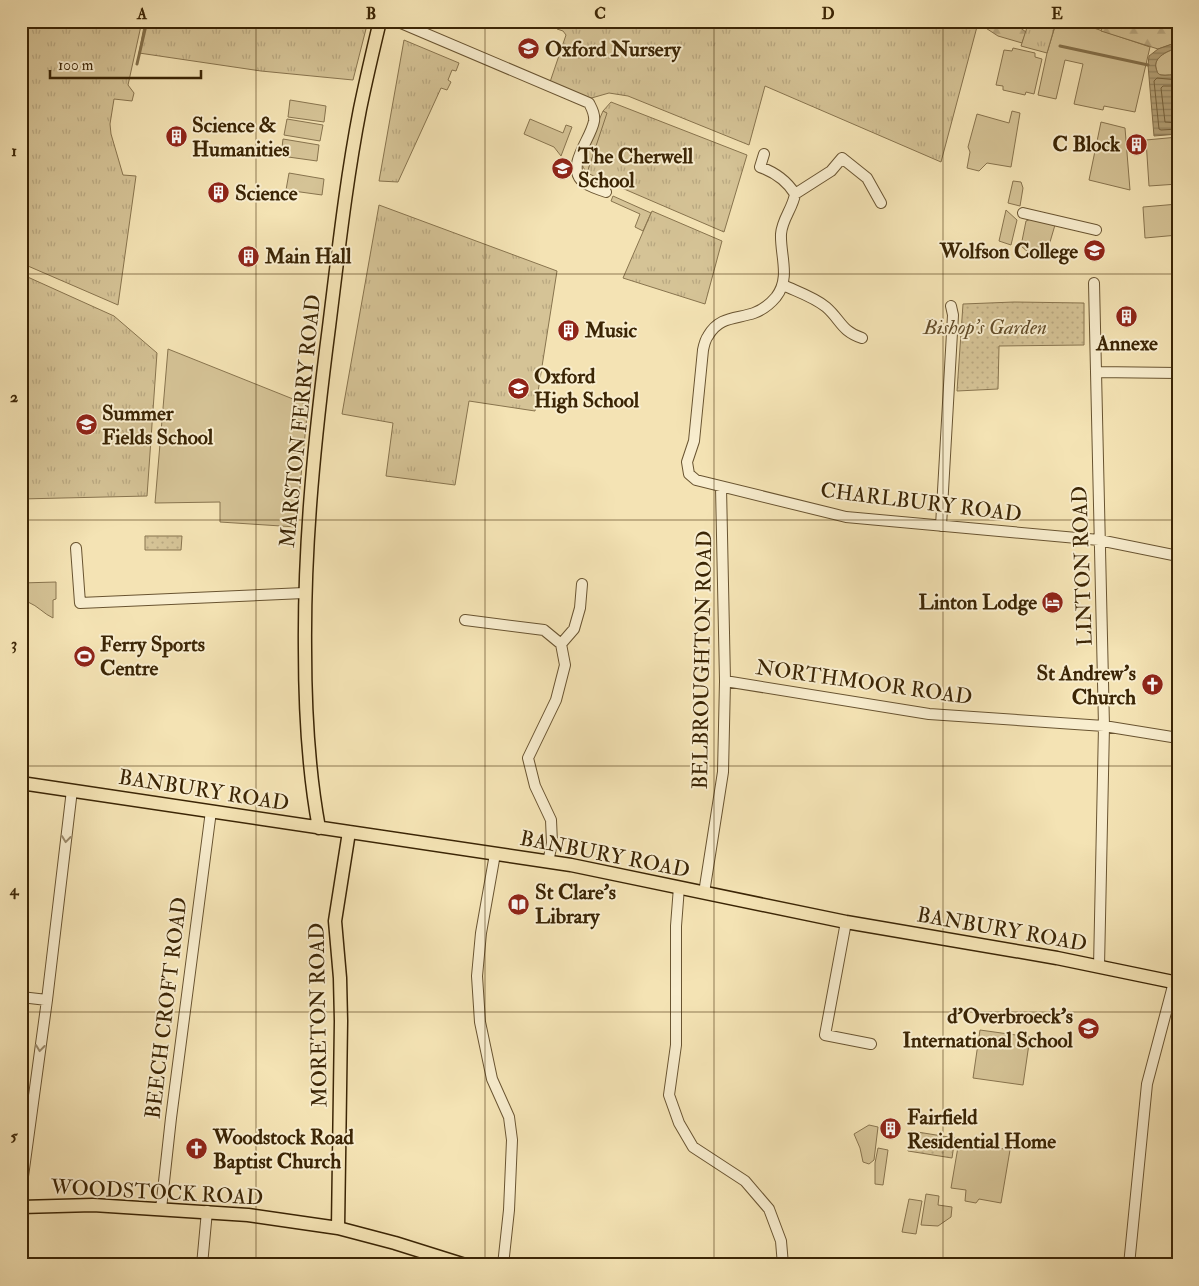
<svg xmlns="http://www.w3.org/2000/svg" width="1199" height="1286" viewBox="0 0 1199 1286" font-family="'IM FELL Double Pica',serif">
	<defs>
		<pattern id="forest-firs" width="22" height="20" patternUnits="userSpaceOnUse" patternTransform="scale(1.25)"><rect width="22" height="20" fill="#d5c396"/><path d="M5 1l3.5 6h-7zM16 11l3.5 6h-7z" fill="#b8a780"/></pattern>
		<pattern id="park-tufts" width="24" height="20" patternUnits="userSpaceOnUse" patternTransform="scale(1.25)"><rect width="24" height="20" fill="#d5c396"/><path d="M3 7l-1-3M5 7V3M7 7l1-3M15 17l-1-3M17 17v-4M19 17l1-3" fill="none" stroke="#b8a780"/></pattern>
		<pattern id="garden-dots" width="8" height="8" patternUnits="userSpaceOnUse" patternTransform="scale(1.25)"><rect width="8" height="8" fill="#d5c396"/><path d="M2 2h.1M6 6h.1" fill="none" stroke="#b8a780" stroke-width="1.8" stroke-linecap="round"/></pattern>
		<pattern id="water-rules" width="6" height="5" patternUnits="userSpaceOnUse" patternTransform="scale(1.25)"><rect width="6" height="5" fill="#b5a278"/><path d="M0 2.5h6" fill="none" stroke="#948460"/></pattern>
	</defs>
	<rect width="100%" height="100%" fill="#f4e3b4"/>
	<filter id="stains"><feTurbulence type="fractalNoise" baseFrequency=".004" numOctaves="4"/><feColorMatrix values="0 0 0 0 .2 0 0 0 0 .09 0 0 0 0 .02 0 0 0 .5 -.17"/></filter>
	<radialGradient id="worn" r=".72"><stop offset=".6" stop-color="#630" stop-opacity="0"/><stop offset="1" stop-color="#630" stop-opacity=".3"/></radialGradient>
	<path fill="#d5c396" stroke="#88744e" d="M 1052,21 L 1077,21 L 1082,24 L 1150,47 L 1135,112 L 1104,106 L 1103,110 L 1074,104 L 1083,64 L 1065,60 L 1056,99 L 1038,95 L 1047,53 L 1056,23 Z
		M 1013,48 L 1035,53 L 1035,57 L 1042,59 L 1034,94 L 1026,92 L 1025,95 L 1003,90 L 1003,86 L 996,85 L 1004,50 L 1012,51 Z
		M 1178,48 L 1178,75 C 1173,74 1166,76 1161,75 C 1157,74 1157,71 1156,68 C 1153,57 1169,50 1178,48 Z
		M 290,100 L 326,106 L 324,122 L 288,117 Z
		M 603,111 L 608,113 L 587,173 L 583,167 L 582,159 Z
		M 1012,111 L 1020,113 L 1011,167 L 987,163 L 979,171 L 967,168 L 970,152 L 968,147 L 977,114 L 1009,123 Z
		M 287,119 L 323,125 L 320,141 L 284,135 Z
		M 530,119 L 563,133 L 566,125 L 572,127 L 561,156 L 554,147 L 524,134 Z
		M 1101,122 L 1125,128 L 1130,190 L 1089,180 Z
		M 1178,137 L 1178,184 L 1149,186 L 1146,140 Z
		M 283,139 L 319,145 L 317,161 L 281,156 Z
		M 289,173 L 324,179 L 322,195 L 286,190 Z
		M 1013,181 L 1021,182 L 1023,188 L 1020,206 L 1008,203 Z
		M 613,196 L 651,213 L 643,231 L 635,227 L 640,214 L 611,201 Z
		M 1178,204 L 1178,235 L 1145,238 L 1143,207 Z
		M 1006,210 L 1017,220 L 1011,245 L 999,241 Z
		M 1031,219 L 1055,225 L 1045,259 L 1029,253 L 1021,246 L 1026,221 Z
		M 168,349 L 308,405 L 296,527 L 220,522 L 220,502 L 155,503 Z
		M 56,582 L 56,599 L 53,600 L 53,618 C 44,614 38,606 28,602 L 21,606 L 21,583 Z
		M 980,1030 L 1030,1037 L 1023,1085 L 973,1078 Z
		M 869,1125 L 878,1127 L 874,1160 L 869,1164 L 863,1162 L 860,1148 L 854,1134 Z
		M 959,1141 L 1010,1150 L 1001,1203 L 979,1199 L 976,1203 L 965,1201 L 966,1190 L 951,1188 Z
		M 878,1148 L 888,1150 L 883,1185 L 875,1184 L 875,1163 Z
		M 926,1194 L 939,1196 L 938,1205 L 952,1207 L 951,1217 L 938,1226 L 921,1225 Z
		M 909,1199 L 922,1201 L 916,1234 L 902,1232 Z"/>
	<path fill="url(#forest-firs)" stroke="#88744e" d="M 979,21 L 1011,21 L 1026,32 L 1022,43 L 998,36 L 978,23 Z
		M 1104,21 L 1171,21 L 1178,29 L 1178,42 L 1158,49 L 1101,31 Z"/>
	<path fill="url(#park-tufts)" stroke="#88744e" d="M 21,21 L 142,21 L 128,85 L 134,93 L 132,101 L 114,99 L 110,124 L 111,134 L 123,175 L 136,176 L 118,305 L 21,263 Z
		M 145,21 L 368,21 L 353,80 L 261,71 L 139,53 Z
		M 558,21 L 973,21 L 978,23 L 941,162 L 765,86 L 749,145 L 628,96 L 609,93 L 588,99 L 550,82 L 566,35 L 563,31 L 557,29 Z
		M 1029,21 L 1056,22 L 1047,53 L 1021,46 Z
		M 404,40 L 459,63 L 456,71 L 452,70 L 448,80 L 451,82 L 447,90 L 441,88 L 398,182 L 379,181 Z
		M 611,102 L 747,155 L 724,232 L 587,173 L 607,113 L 603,111 Z
		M 379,205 L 557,271 L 535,411 L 469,401 L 455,485 L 386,476 L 393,423 L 342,414 Z
		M 652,211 L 722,241 L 705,304 L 623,278 Z
		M 21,274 L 114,316 L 157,353 L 147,496 L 21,499 Z"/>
	<path fill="url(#garden-dots)" stroke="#88744e" d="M 1014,302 L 1084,303 L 1084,345 L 999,346 L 998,389 L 957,391 L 963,304 Z
		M 145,536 L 182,536 L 181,550 L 145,550 Z
		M 911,1131 L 955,1138 L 952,1158 L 908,1151 Z"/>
	<path fill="url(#water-rules)" stroke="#84704a" d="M 1178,42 L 1178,48 C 1169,50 1153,57 1156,68 C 1157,71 1157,74 1161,75 C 1166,76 1173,74 1178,75 L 1178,134 L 1154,136 L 1148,65 L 1149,56 L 1158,49 Z"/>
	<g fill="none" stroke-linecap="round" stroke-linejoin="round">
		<path stroke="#78643e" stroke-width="1" d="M 1178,80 L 1157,78 L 1154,81 L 1159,129 L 1161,130 L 1178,129
			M 1178,86 L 1163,86 L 1161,88 L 1165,122 L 1178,123"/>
		<path stroke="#84704a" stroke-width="3" d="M 1060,46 L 1148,65
			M 137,64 L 147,21"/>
		<defs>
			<path id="minor" d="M 396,21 L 589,103 C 592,109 595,114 594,121 C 591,139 567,164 581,180 C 586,186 598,189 606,192
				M 764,154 L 760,167 C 774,172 787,181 795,194 C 793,208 782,219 781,234 C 780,255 791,278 776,297 C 771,303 762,310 754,313 C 737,319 719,316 708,336 C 705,340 704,345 703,350 L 694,441 L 687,462 L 689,474 L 696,480 L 846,517 L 1099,540 L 1178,556
				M 795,194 L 831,171 L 842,158 L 867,178 L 881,203
				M 1023,213 L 1096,230
				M 1094,283 L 1104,726 L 1099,967
				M 783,285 C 798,292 814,297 826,307 C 841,320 841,331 862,338
				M 1096,372 L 1178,373
				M 941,526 L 953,315 L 951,306
				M 76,548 L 80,603 L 304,593
				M 465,620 L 544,630 L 561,644
				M 725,681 L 929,714 L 1104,726 L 1178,738
				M 495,854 L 481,933 L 477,976 L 480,1022 L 492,1079 L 509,1117 L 512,1140 L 509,1210 L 503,1265
				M 548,862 L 552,843 L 551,820 L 535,786 L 528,758 L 556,700 L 565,665 L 561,644 L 574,629 L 580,608 L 582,584
				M 679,887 L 676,926 L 676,1045 L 669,1095 L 679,1123 L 693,1147 L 745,1181 L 769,1209 L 781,1241 L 783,1265
				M 704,893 L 723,772 L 725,681 L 721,487
				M 846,922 L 825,1035 L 871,1044
				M 21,997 L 47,1000
				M 21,1191 L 47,1000 L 72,790
				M 161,1209 L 171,1118 L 211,811
				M 202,1265 L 207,1211
				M 1129,1265 L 1147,1084 L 1174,982"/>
			<path id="major" d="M 21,783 L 571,865 L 846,922 L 1057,958 L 1178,983
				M 319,828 C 308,769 305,709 305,649 C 304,541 315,435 329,327 C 338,255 346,181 360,109 C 366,80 373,50 380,21
				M 21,1207 L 93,1205 L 248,1215 L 338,1228 L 395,1243 L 465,1265
				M 338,1228 L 341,1021 L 340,978 L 335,921 L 349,832"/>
		</defs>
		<use href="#minor" stroke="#695431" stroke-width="12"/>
		<use href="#major" stroke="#3b2505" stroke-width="15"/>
		<use href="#minor" stroke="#f8edce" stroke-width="10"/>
		<use href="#major" stroke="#f4e3b4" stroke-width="12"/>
	</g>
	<defs><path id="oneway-chevron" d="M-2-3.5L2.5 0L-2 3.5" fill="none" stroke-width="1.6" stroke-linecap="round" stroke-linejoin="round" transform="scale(1.25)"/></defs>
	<g stroke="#9a896a">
		<use href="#oneway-chevron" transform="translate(66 839) rotate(97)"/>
		<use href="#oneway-chevron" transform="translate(40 1048) rotate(97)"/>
	</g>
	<path fill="none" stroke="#3b2505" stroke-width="1" stroke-opacity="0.55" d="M 256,21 L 256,1265M 485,21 L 485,1265M 714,21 L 714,1265M 943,21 L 943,1265M 21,274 L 1178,274M 21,520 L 1178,520M 21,766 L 1178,766M 21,1012 L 1178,1012"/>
	<defs>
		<symbol id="school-disc" viewBox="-11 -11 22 22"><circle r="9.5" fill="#8f2418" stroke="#f8edce"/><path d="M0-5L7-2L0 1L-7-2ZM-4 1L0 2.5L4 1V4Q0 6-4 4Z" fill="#fff"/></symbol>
		<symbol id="building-disc" viewBox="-11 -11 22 22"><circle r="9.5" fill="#8f2418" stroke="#f8edce"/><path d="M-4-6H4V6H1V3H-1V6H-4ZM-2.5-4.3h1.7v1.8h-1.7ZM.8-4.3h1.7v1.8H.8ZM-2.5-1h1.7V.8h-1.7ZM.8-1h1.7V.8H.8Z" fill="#fff"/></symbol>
		<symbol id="university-disc" viewBox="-11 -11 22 22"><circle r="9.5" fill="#8f2418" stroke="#f8edce"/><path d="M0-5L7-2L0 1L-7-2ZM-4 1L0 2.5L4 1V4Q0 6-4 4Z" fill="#fff"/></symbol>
		<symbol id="hotel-disc" viewBox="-11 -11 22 22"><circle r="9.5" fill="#8f2418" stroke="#f8edce"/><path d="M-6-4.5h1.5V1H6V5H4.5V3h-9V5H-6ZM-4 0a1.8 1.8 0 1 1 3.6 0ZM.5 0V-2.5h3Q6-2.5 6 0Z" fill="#fff"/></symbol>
		<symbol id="stadium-disc" viewBox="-11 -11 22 22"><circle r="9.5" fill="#8f2418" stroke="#f8edce"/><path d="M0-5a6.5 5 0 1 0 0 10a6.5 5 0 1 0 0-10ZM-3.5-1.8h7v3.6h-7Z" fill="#fff"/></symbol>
		<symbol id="church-disc" viewBox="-11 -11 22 22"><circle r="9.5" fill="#8f2418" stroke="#f8edce"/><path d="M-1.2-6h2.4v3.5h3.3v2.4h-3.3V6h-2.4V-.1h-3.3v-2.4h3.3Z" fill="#fff"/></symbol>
		<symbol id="library-disc" viewBox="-11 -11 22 22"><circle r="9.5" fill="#8f2418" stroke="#f8edce"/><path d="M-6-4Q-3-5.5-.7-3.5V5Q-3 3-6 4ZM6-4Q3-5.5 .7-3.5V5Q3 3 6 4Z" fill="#fff"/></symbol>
	</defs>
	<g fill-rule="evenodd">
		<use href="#school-disc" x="516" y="36" width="25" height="25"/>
		<use href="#building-disc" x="164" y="124" width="25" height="25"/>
		<use href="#building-disc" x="1124" y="132" width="25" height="25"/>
		<use href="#school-disc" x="550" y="156" width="25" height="25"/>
		<use href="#building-disc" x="206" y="180" width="25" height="25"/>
		<use href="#university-disc" x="1082" y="238" width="25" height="25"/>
		<use href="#building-disc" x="236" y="244" width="25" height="25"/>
		<use href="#building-disc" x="1114" y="304" width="25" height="25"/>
		<use href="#building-disc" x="556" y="318" width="25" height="25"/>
		<use href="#school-disc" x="506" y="376" width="25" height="25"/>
		<use href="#school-disc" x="74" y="412" width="25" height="25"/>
		<use href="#hotel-disc" x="1040" y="590" width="25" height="25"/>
		<use href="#stadium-disc" x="72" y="644" width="25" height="25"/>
		<use href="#church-disc" x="1140" y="672" width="25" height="25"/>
		<use href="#library-disc" x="506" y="892" width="25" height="25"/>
		<use href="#school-disc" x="1076" y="1016" width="25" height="25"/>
		<use href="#building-disc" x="878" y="1116" width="25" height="25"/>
		<use href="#church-disc" x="184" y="1136" width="25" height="25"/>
	</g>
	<g text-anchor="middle" stroke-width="4" stroke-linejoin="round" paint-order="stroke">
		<g font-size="21" font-weight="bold" fill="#3b2505" stroke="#f8edce" text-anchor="start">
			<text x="545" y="56">Oxford Nursery</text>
			<text x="192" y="132">Science &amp;<tspan x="192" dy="24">Humanities</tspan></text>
			<text x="1120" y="151" text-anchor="end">C Block</text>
			<text x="578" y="163">The Cherwell<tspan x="578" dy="24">School</tspan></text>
			<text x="235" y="200">Science</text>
			<text x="1078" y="258" text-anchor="end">Wolfson College</text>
			<text x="265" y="263">Main Hall</text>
			<text x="585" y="337">Music</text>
			<text x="1127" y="350" text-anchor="middle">Annexe</text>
			<text x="534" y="383">Oxford<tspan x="534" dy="24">High School</tspan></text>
			<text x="102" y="420">Summer<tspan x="102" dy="24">Fields School</tspan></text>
			<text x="1037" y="609" text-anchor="end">Linton Lodge</text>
			<text x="100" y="651">Ferry Sports<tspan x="100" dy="24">Centre</tspan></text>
			<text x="1136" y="680" text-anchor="end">St Andrew's<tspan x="1136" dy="24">Church</tspan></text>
			<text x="535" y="899">St Clare's<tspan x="535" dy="24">Library</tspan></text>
			<text x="1073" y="1023" text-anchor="end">d'Overbroeck's<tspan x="1073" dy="24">International School</tspan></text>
			<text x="907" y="1124">Fairfield<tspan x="907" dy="24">Residential Home</tspan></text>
			<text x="213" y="1144">Woodstock Road<tspan x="213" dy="24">Baptist Church</tspan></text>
		</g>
		<g font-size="21" font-style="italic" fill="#624c29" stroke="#f8edce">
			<text x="985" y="334">Bishop's Garden</text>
		</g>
		<g font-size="21" fill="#3b2505" stroke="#f8edce">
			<text transform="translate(300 421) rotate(-84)" y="7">MARSTON FERRY ROAD</text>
			<text transform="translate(921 502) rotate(7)" y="7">CHARLBURY ROAD</text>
			<text transform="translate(1082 566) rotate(-92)" y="7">LINTON ROAD</text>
			<text transform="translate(702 660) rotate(-89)" y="7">BELBROUGHTON ROAD</text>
			<text transform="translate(864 682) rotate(8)" y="7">NORTHMOOR ROAD</text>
			<text transform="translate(204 790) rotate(9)" y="7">BANBURY ROAD</text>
			<text transform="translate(605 854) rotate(11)" y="7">BANBURY ROAD</text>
			<text transform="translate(1002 929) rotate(10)" y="7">BANBURY ROAD</text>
			<text transform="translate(166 1008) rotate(-83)" y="7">BEECH CROFT ROAD</text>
			<text transform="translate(318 1015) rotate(-91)" y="7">MORETON ROAD</text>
			<text transform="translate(157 1192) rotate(3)" y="7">WOODSTOCK ROAD</text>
		</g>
	</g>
	<rect width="1199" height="1286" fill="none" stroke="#f4e3b4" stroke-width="55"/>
	<path d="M50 70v8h151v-8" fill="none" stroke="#3b2505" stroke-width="2.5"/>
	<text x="58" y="70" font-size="15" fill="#3b2505" stroke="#f8edce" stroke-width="4" paint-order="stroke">100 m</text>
	<rect x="28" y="28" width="1144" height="1230" fill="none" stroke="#3b2505" stroke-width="2"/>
	<g font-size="16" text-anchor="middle" font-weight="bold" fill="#3b2505">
		<text x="142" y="19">A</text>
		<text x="371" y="19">B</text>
		<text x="600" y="19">C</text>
		<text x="828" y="19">D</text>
		<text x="1057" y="19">E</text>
		<text x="14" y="156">1</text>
		<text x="14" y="402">2</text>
		<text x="14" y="649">3</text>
		<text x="14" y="895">4</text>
		<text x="14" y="1141">5</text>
	</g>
	<rect width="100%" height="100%" filter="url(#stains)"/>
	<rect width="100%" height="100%" fill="url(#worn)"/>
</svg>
